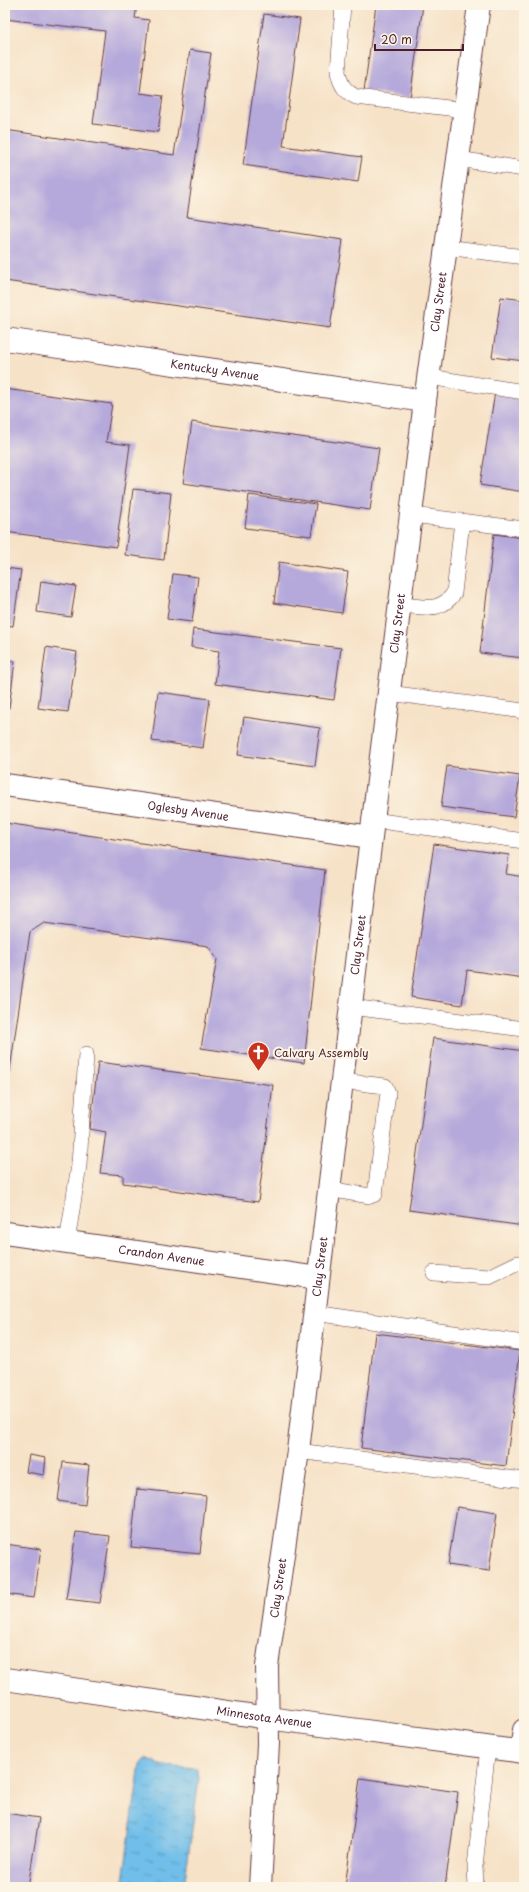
<svg xmlns="http://www.w3.org/2000/svg" width="529" height="1892" viewBox="0 0 529 1892" font-family="'Playpen Sans',sans-serif">
	<defs>
		<pattern id="water-ripples" width="26" height="14" patternUnits="userSpaceOnUse"><rect width="26" height="14" fill="#6fbee9"/><path d="M2 4q2-2 4 0t4 0M15 11q2-2 4 0t4 0" fill="none" stroke="#5d9abd"/></pattern>
	</defs>
	<rect width="100%" height="100%" fill="#fcf5e5"/>
	<filter id="ink" filterUnits="userSpaceOnUse"><feTurbulence type="fractalNoise" baseFrequency=".025" numOctaves="2"/><feDisplacementMap in="SourceGraphic" scale="8" xChannelSelector="R" yChannelSelector="G"/><feConvolveMatrix kernelMatrix="1 2 1 2 8 2 1 2 1" color-interpolation-filters="sRGB"/></filter>
	<filter id="wash" filterUnits="userSpaceOnUse"><feTurbulence type="fractalNoise" baseFrequency=".012" numOctaves="4" result="noise"/><feDisplacementMap in="SourceGraphic" scale="16" xChannelSelector="R" yChannelSelector="G"/><feGaussianBlur stdDeviation="0.9" result="paint"/><feColorMatrix in="noise" values="0 0 0 0 0 0 0 0 0 0 0 0 0 0 0 0 0 1.4 0 .05"/><feComposite in="paint" operator="in"/></filter>
	<g filter="url(#wash)">
		<rect width="100%" height="100%" fill="#f6e2c7"/>
		<path fill="url(#water-ripples)" stroke="#5c6e8a" d="M 145,1758 L 162,1765 L 197,1768 L 199,1779 L 184,1887 L 122,1887 L 140,1764 Z"/>
		<g id="blocks">
			<path fill="#b5a9db" d="M 5,5 L 137,5 L 135,18 L 149,20 L 140,93 L 163,96 L 158,132 L 93,124 L 105,31 L 5,19 Z
				M 376,5 L 423,5 L 410,98 L 364,91 Z
				M 264,14 L 300,19 L 283,146 L 362,157 L 358,182 L 243,165 Z
				M 190,50 L 211,53 L 187,217 L 343,240 L 330,328 L 5,281 L 5,130 L 174,155 Z
				M 501,297 L 524,300 L 524,361 L 492,357 Z
				M 5,389 L 112,404 L 106,442 L 130,445 L 116,547 L 5,532 Z
				M 495,392 L 524,396 L 524,492 L 480,485 Z
				M 192,422 L 379,448 L 370,510 L 183,483 Z
				M 133,489 L 171,493 L 164,560 L 125,555 Z
				M 249,495 L 316,504 L 311,536 L 245,528 Z
				M 494,534 L 524,538 L 524,658 L 480,653 Z
				M 279,562 L 348,572 L 342,613 L 274,603 Z
				M 5,568 L 21,570 L 13,626 L 5,625 Z
				M 173,574 L 198,577 L 192,622 L 167,619 Z
				M 41,581 L 76,586 L 71,617 L 37,612 Z
				M 193,629 L 341,648 L 334,700 L 215,684 L 219,651 L 191,647 Z
				M 46,647 L 77,652 L 68,712 L 38,708 Z
				M 5,659 L 15,661 L 9,708 L 5,707 Z
				M 158,692 L 210,699 L 203,748 L 152,741 Z
				M 244,717 L 320,728 L 315,766 L 238,755 Z
				M 447,766 L 520,776 L 514,817 L 441,807 Z
				M 5,823 L 325,870 L 304,1063 L 201,1048 L 217,959 L 208,946 L 44,923 L 30,932 L 5,1104 Z
				M 434,844 L 509,855 L 506,874 L 524,877 L 520,907 L 524,907 L 524,978 L 467,970 L 462,1005 L 411,997 Z
				M 433,1038 L 524,1051 L 524,1226 L 409,1210 Z
				M 98,1062 L 273,1085 L 258,1202 L 123,1183 L 123,1175 L 100,1173 L 106,1132 L 90,1129 Z
				M 375,1333 L 520,1351 L 506,1466 L 361,1448 Z
				M 29,1455 L 46,1458 L 44,1475 L 26,1472 Z
				M 63,1462 L 89,1465 L 85,1505 L 58,1501 Z
				M 137,1489 L 206,1496 L 200,1554 L 131,1547 Z
				M 457,1507 L 497,1513 L 489,1571 L 448,1565 Z
				M 76,1532 L 110,1536 L 100,1603 L 66,1599 Z
				M 5,1544 L 41,1549 L 34,1598 L 5,1594 Z
				M 360,1778 L 458,1792 L 445,1887 L 345,1887 Z
				M 5,1813 L 39,1818 L 28,1887 L 5,1887 Z"/>
		</g>
	</g>
	<g filter="url(#ink)">
		<use href="#blocks" fill-opacity="0" stroke="#643c42" stroke-width="1"/>
		<g fill="none" stroke-linecap="round" stroke-linejoin="round">
			<defs>
				<path id="service" d="M 343,5 L 338,72 C 341,86 345,91 356,97 L 465,110
					M 458,159 L 524,169
					M 446,247 L 524,257
					M 429,377 L 524,392
					M 412,515 L 524,529
					M 400,605 C 423,606 440,614 454,593 L 462,521
					M 389,693 L 524,711
					M 373,820 L 524,841
					M 351,1007 L 524,1029
					M 328,1189 L 370,1196 L 375,1194 L 388,1093 L 385,1086 L 342,1081
					M 67,1242 L 79,1165 L 86,1054
					M 434,1273 L 489,1277 L 518,1263 L 524,1264
					M 314,1313 L 524,1343
					M 298,1451 L 524,1480
					M 476,1887 L 475,1866 L 488,1747"/>
				<g id="minor">
					<path id="s1" d="M 5,339 L 425,401"/>
					<path id="s2" d="M 5,785 L 371,837"/>
					<path id="s3" d="M 5,1233 L 318,1278"/>
					<path d="M 521,1751 L 524,1730"/>
				</g>
				<g id="tertiary">
					<path id="s4" d="M 5,1679 L 268,1718 L 524,1752"/>
					<path id="s5" d="M 260,1887 L 268,1744 L 267,1666 L 298,1451 L 371,837 L 425,401 L 479,5"/>
				</g>
			</defs>
			<use href="#service" stroke="#643c42" stroke-width="16"/>
			<use href="#minor" stroke="#643c42" stroke-width="24"/>
			<use href="#tertiary" stroke="#643c42" stroke-width="24"/>
			<use href="#service" stroke="#fff" stroke-width="15"/>
			<use href="#minor" stroke="#fff" stroke-width="22"/>
			<use href="#tertiary" stroke="#fff" stroke-width="22"/>
		</g>
	</g>
	<defs>
		<symbol id="church-pin" viewBox="-11 -11 22 30"><path d="M0 17L-7.5 6A9.5 9.5 0 1 1 7.5 6Z" fill="#c8321e" stroke="#fcf5e5"/><path d="M-1.2-6h2.4v3.5h3.3v2.4h-3.3V6h-2.4V-.1h-3.3v-2.4h3.3Z" fill="#fff"/></symbol>
	</defs>
	<g fill-rule="evenodd">
		<use href="#church-pin" x="246" y="1040" width="25" height="34"/>
	</g>
	<g text-anchor="middle" stroke-width="4" stroke-linejoin="round" paint-order="stroke">
		<g font-size="11" fill="#4a1f2b" stroke="#fcf5e5">
			<text dy="4" stroke="none"><textPath href="#s5" startOffset="1596">Clay Street</textPath></text>
			<text dy="4" stroke="none"><textPath href="#s1" startOffset="212">Kentucky Avenue</textPath></text>
			<text dy="4" stroke="none"><textPath href="#s5" startOffset="1272">Clay Street</textPath></text>
			<text dy="4" stroke="none"><textPath href="#s2" startOffset="185">Oglesby Avenue</textPath></text>
			<text dy="4" stroke="none"><textPath href="#s5" startOffset="948">Clay Street</textPath></text>
			<text dy="4" stroke="none"><textPath href="#s3" startOffset="158">Crandon Avenue</textPath></text>
			<text dy="4" stroke="none"><textPath href="#s5" startOffset="624">Clay Street</textPath></text>
			<text dy="4" stroke="none"><textPath href="#s5" startOffset="300">Clay Street</textPath></text>
			<text dy="4" stroke="none"><textPath href="#s4" startOffset="262">Minnesota Avenue</textPath></text>
		</g>
		<g font-size="11" fill="#4a1f2b" stroke="#fcf5e5" text-anchor="start">
			<text x="274" y="1057">Calvary Assembly</text>
		</g>
	</g>
	<rect width="529" height="1892" fill="none" stroke="#fcf5e5" stroke-width="20"/>
	<path d="M375 44v6h88v-6" fill="none" stroke="#4a1f2b" stroke-width="2"/>
	<text x="381" y="44" font-size="12" fill="#4a1f2b" stroke="#fcf5e5" stroke-width="3" paint-order="stroke">20 m</text>
</svg>
